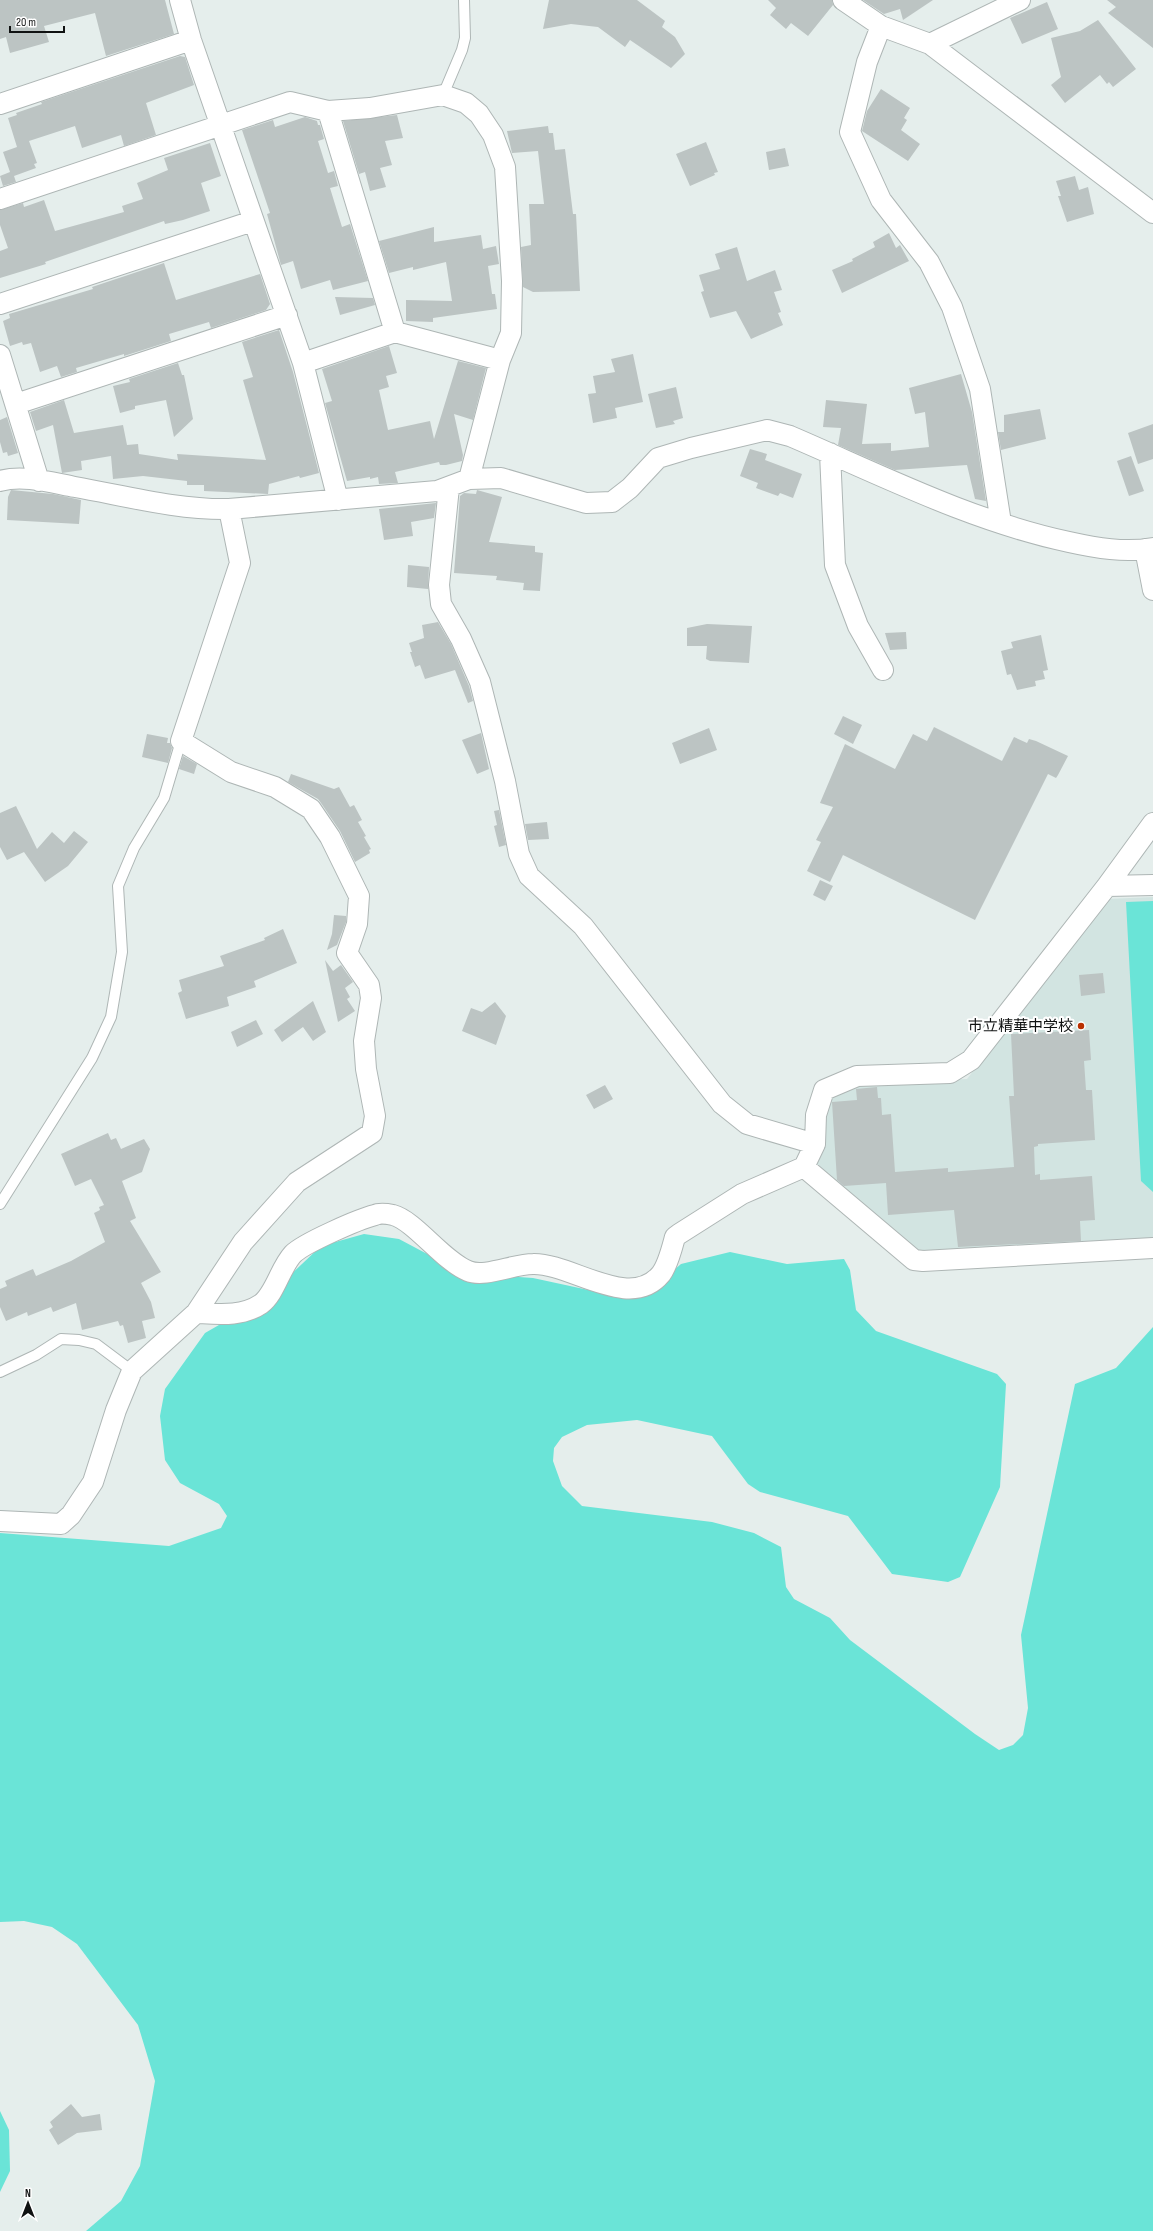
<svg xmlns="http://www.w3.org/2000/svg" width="1153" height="2231" viewBox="0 0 1153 2231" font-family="'Sofia Sans Condensed','Noto Sans JP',sans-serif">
	<rect width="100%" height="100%" fill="#e5eeec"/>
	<path fill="#d2e4e1" d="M 1153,897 L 1153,1243 L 919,1252 L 817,1166 L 828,1095 L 850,1087 L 903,1081 L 967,1079 L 1107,899 Z"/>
	<path fill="#6ae4d7" d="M 1153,901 L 1153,1192 L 1141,1181 L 1126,902 Z
		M 364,1234 L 399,1239 L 463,1273 L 533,1278 L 607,1294 L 660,1282 L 681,1264 L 730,1252 L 787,1264 L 844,1259 L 850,1270 L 856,1310 L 876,1331 L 997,1374 L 1006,1384 L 1000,1487 L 960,1577 L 948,1582 L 892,1574 L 848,1516 L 760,1492 L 748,1484 L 712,1436 L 637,1420 L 587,1425 L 562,1437 L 554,1448 L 553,1461 L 562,1486 L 582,1506 L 712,1522 L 754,1533 L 781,1547 L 786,1587 L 794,1599 L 830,1618 L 850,1640 L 975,1734 L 999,1750 L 1013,1745 L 1023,1735 L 1028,1708 L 1021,1635 L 1075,1384 L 1116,1368 L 1153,1327 L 1153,2231 L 86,2231 L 121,2201 L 140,2166 L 155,2081 L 138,2025 L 77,1944 L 52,1927 L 24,1921 L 0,1922 L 0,1533 L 169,1546 L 221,1528 L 227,1516 L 219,1504 L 180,1483 L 165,1460 L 160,1416 L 165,1389 L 205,1333 L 266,1298 L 321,1246 Z
		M 0,2111 L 9,2130 L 10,2171 L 0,2192 Z"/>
	<path fill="#bcc4c3" d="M 0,0 L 165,0 L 174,34 L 106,56 L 95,13 L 44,26 L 49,42 L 10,53 L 6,37 L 0,39 Z
		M 549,0 L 637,0 L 665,21 L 662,27 L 675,37 L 685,54 L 671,68 L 630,40 L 625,47 L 598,27 L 571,24 L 543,29 Z
		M 768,0 L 832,0 L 833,5 L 808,36 L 791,23 L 786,29 L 770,15 L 776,8 Z
		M 863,0 L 933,0 L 903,20 L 900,9 L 884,14 Z
		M 1107,0 L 1153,0 L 1153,48 L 1108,13 L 1116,7 Z
		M 1047,2 L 1058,29 L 1022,44 L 1010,18 Z
		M 1098,20 L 1136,69 L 1113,87 L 1109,82 L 1107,84 L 1100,75 L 1065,103 L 1051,85 L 1061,77 L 1051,38 L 1080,31 Z
		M 180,56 L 185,57 L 194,85 L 146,103 L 156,135 L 124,146 L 121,135 L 82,148 L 75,126 L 29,141 L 37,163 L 34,164 L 36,168 L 14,176 L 16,182 L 3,186 L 0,176 L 10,172 L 3,152 L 17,147 L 8,118 L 17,115 L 16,113 L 42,104 L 41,102 Z
		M 881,89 L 910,108 L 904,118 L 907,120 L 901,130 L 920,144 L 908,161 L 862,131 L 867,111 Z
		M 397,115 L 403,138 L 385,141 L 392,165 L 380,168 L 386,187 L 370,191 L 365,172 L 359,174 L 343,121 Z
		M 305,117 L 317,121 L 318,125 L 320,125 L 324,139 L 318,141 L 328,173 L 334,171 L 338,186 L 330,188 L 342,227 L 350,224 L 368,281 L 333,290 L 330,280 L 301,289 L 293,261 L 281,265 L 267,214 L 270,213 L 242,130 L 273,120 L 275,127 Z
		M 548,126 L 549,133 L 553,133 L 555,150 L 565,149 L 573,214 L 576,214 L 580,291 L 533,292 L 523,287 L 521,247 L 531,245 L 529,204 L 544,204 L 538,151 L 512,153 L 507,131 Z
		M 706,142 L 718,172 L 714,173 L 715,175 L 690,186 L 676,154 Z
		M 210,143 L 221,176 L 201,183 L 210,211 L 183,220 L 165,224 L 164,221 L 45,262 L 46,264 L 0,278 L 0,251 L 8,248 L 0,225 L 0,210 L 23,203 L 24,207 L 44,200 L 55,231 L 124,212 L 122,206 L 143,199 L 137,183 L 168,170 L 164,158 Z
		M 785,148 L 789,166 L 769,170 L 766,152 Z
		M 1075,176 L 1079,190 L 1088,187 L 1094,214 L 1067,222 L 1058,196 L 1061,196 L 1056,181 Z
		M 434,227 L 434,242 L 481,235 L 483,249 L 496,246 L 499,264 L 488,266 L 492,294 L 495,294 L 497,309 L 433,318 L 433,322 L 406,321 L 406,300 L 452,301 L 446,262 L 413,270 L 413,267 L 389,273 L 379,241 Z
		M 889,233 L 896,248 L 900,245 L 909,261 L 842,293 L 832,270 L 853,261 L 852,259 L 875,247 L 873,242 Z
		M 737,247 L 747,281 L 775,270 L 782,290 L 774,292 L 781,312 L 778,313 L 783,325 L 751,339 L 736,311 L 710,318 L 701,292 L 704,291 L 699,275 L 720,269 L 715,254 Z
		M 164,263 L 176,300 L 260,274 L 270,304 L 266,310 L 211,328 L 209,322 L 169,334 L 171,341 L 124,356 L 124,354 L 76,368 L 77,372 L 61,377 L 57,366 L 40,372 L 31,343 L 23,345 L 22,342 L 10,346 L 3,321 L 10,318 L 9,314 L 93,289 L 92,287 Z
		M 335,297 L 373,298 L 375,305 L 340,315 Z
		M 279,330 L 293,372 L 319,473 L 300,478 L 299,476 L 269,484 L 268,494 L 204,491 L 204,485 L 187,485 L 187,481 L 143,476 L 113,479 L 111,456 L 81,461 L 82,470 L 62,473 L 53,425 L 36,431 L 30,412 L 64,400 L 74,433 L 123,425 L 127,445 L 138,444 L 139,454 L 178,460 L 177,454 L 266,460 L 243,380 L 253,377 L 242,342 Z
		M 389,346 L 397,373 L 386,376 L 389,387 L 379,390 L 388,430 L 430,421 L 434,439 L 458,361 L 486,368 L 473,420 L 454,414 L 463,455 L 462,461 L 446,465 L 440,465 L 439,462 L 395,472 L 398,483 L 379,484 L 378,477 L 370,479 L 370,477 L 347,481 L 325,403 L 332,401 L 322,369 Z
		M 633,354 L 643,402 L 615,408 L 617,418 L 593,423 L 588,394 L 596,393 L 593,376 L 615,372 L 611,359 Z
		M 178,363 L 182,375 L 184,375 L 193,419 L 174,437 L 166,400 L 135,406 L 135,409 L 120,413 L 113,386 L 130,382 L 129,379 Z
		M 961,374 L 972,412 L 986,501 L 975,499 L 967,465 L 895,470 L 838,445 L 841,428 L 823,427 L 826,400 L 867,404 L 862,444 L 891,443 L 891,451 L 929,447 L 925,412 L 915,414 L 909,388 Z
		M 676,387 L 683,418 L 673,421 L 675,424 L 656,428 L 648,394 Z
		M 1040,409 L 1046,439 L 1001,450 L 998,432 L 1004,432 L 1004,415 Z
		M 7,417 L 18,453 L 8,456 L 7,452 L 3,453 L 0,442 L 0,420 Z
		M 1153,424 L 1153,459 L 1138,464 L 1128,433 Z
		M 750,449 L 767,454 L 765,460 L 802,474 L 793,498 L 780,493 L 778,496 L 756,488 L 758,483 L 740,476 Z
		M 1131,456 L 1144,491 L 1129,496 L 1117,461 Z
		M 11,490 L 53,494 L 81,500 L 79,524 L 7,520 L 8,497 Z
		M 477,490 L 502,497 L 489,542 L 535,546 L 535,552 L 543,553 L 540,591 L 523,590 L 524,583 L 496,580 L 497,576 L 454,573 L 460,496 L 464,493 L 476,494 Z
		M 436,503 L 434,518 L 411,522 L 413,536 L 384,540 L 379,509 Z
		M 408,565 L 429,567 L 428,589 L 407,587 Z
		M 438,622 L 451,644 L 469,686 L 473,701 L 468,703 L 455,670 L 425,679 L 420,665 L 415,667 L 410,652 L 412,652 L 409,643 L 424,638 L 422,625 Z
		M 707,624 L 752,626 L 749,663 L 710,661 L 706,659 L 707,646 L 687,646 L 687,628 Z
		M 906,632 L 907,649 L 890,650 L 885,633 Z
		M 1041,635 L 1048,670 L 1043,671 L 1045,679 L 1035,681 L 1036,686 L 1017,690 L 1011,674 L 1007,675 L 1001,651 L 1013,648 L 1011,642 Z
		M 843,716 L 862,725 L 853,744 L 834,734 Z
		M 934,727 L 1002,761 L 1014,737 L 1027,743 L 1029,739 L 1036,741 L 1068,756 L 1058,775 L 1056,778 L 1048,774 L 975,920 L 843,855 L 830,882 L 807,871 L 821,842 L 816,840 L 833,807 L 820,803 L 845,744 L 895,769 L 913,734 L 927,741 Z
		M 709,728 L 717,750 L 680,764 L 672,743 Z
		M 481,733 L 489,769 L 477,774 L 462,740 Z
		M 147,734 L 168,738 L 167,743 L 170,743 L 172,748 L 168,763 L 142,757 Z
		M 183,756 L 197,764 L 194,774 L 179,769 Z
		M 291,774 L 334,789 L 339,787 L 350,807 L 354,805 L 362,820 L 358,822 L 366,836 L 364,837 L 371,849 L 369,850 L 370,853 L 355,862 L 340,831 L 321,803 L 318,799 L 288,782 Z
		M 16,806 L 37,849 L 52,832 L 64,843 L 74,831 L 88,842 L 68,866 L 45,882 L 24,852 L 7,860 L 0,847 L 0,813 Z
		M 499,810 L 506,845 L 499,847 L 494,826 L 497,825 L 494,811 Z
		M 547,822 L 549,839 L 528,840 L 525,824 Z
		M 820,880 L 833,886 L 825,901 L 813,895 Z
		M 334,915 L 346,916 L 346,922 L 337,945 L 327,950 L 332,934 Z
		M 283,929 L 297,963 L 254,981 L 256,987 L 227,997 L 229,1006 L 186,1019 L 178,993 L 182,991 L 179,980 L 224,966 L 220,956 L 265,940 L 264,938 Z
		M 325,960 L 333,971 L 341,965 L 353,982 L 345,988 L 350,997 L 347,999 L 355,1011 L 338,1022 Z
		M 1103,973 L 1105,993 L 1081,996 L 1079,975 Z
		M 313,1001 L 326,1032 L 313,1041 L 303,1027 L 282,1042 L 274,1030 Z
		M 495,1002 L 506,1016 L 496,1045 L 462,1031 L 471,1008 L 482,1012 Z
		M 256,1020 L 263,1034 L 237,1047 L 231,1032 Z
		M 1089,1030 L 1091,1060 L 1084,1061 L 1086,1090 L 1092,1090 L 1095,1140 L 1038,1144 L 1038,1146 L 1034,1147 L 1035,1175 L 1040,1174 L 1040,1180 L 1092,1176 L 1095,1220 L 1080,1221 L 1081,1241 L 958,1247 L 954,1210 L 888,1215 L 886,1183 L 844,1186 L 837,1180 L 832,1102 L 857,1100 L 856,1089 L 877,1087 L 878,1098 L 881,1098 L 882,1115 L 891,1114 L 895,1172 L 948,1168 L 948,1172 L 1014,1167 L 1009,1096 L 1014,1096 L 1011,1034 Z
		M 605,1085 L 613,1099 L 594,1109 L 586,1095 Z
		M 108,1133 L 111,1140 L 116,1138 L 121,1149 L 144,1139 L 150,1149 L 142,1172 L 122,1181 L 136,1218 L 130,1221 L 161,1272 L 141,1283 L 151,1302 L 155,1318 L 142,1321 L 146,1338 L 128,1343 L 123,1325 L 120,1326 L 118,1321 L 82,1330 L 76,1303 L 53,1312 L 51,1307 L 28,1316 L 27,1312 L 6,1321 L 0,1307 L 0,1289 L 7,1286 L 5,1281 L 33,1269 L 36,1276 L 71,1261 L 105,1242 L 94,1213 L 100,1210 L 99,1207 L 104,1205 L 91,1179 L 75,1186 L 61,1154 Z
		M 71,2104 L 82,2117 L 100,2114 L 102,2130 L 77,2133 L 58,2145 L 49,2130 L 53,2127 L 50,2122 Z"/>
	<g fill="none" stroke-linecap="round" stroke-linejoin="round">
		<defs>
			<path id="service" d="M 443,95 L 462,50 L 465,38 L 464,0
				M 0,1204 L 92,1058 L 111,1017 L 122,952 L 118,886 L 134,848 L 164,798 L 181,741
				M 0,1372 L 36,1355 L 61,1339 L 79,1340 L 96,1344 L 132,1371"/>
			<path id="minor" d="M 180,0 L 191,40 L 303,363 L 338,500
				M 843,0 L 881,26 L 930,44 L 1153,213
				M 881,26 L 867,62 L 850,132 L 881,200 L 929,262 L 952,307 L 980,389 L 1001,523
				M 930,44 L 1020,0
				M 0,104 L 191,40
				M 328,111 L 395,332
				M 0,199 L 290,102 L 328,111 L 370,108 L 443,95 L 466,103 L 479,114 L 493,135 L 505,167 L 512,281 L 511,333 L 500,360 L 469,479
				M 0,304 L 253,221
				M 0,355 L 39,481
				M 303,363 L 395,332 L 500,360
				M 16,404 L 287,315
				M 830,453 L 835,565 L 858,626 L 883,670
				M 0,481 C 23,474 53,483 75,487 C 126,496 178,510 229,509 L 437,491 L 469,479 L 501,478 L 586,503 L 612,502 L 630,488 L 658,458 L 691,448 L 767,430 L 790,436 C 881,475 971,521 1069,542 C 1096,548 1125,553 1153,548
				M 449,487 L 439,585 L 441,604 L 461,639 L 480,682 L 505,781 L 519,854 L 529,876 L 583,926 L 722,1104 L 747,1124 L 815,1144
				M 1145,549 L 1153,590
				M 1107,886 L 1153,885
				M 804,1167 L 914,1260 L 923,1261 L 1153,1248
				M 196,1313 C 218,1314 242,1317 261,1304 C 275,1294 280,1268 293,1254 C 304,1243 359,1219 375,1215 C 379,1213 388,1214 393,1215 C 415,1221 442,1260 468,1271 C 485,1278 513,1264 533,1264 C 571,1263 630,1312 661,1274 C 668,1265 672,1248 675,1237 L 679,1234 L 742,1194 L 804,1167 L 815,1144 L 816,1115 L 824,1090 L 857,1076 L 950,1073 L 971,1060 L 1107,886 L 1153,823
				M 0,1521 L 61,1524 L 71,1515 L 93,1482 L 116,1410 L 132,1371 L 196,1313 L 243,1242 L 297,1182 L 372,1133 L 375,1116 L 366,1069 L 364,1041 L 371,998 L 369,985 L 347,953 L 357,924 L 359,896 L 330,837 L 311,809 L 275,787 L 231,772 L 181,741 L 240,563 L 229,509"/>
		</defs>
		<use href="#service" stroke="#aeb6b5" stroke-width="12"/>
		<use href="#minor" stroke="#aeb6b5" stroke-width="22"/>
		<use href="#service" stroke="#fff" stroke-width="10"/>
		<use href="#minor" stroke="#fff" stroke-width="20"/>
	</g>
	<circle fill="#b93000" stroke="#fff" stroke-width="1.5" cx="1081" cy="1026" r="4"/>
	<g text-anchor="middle" stroke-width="4" stroke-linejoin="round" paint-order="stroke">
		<g font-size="15" fill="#101212" stroke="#fff" text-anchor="end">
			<text x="1073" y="1031">市立精華中学校</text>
		</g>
	</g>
	<g transform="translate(28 2203)" stroke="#ffffff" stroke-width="3" paint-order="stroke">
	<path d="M0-3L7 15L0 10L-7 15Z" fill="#101212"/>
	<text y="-6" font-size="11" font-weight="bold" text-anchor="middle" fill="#101212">N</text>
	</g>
	<path d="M10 26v6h54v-6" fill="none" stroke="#101212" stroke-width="2"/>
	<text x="16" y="26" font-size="12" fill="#101212" stroke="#ffffff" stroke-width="3" paint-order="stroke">20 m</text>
</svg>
